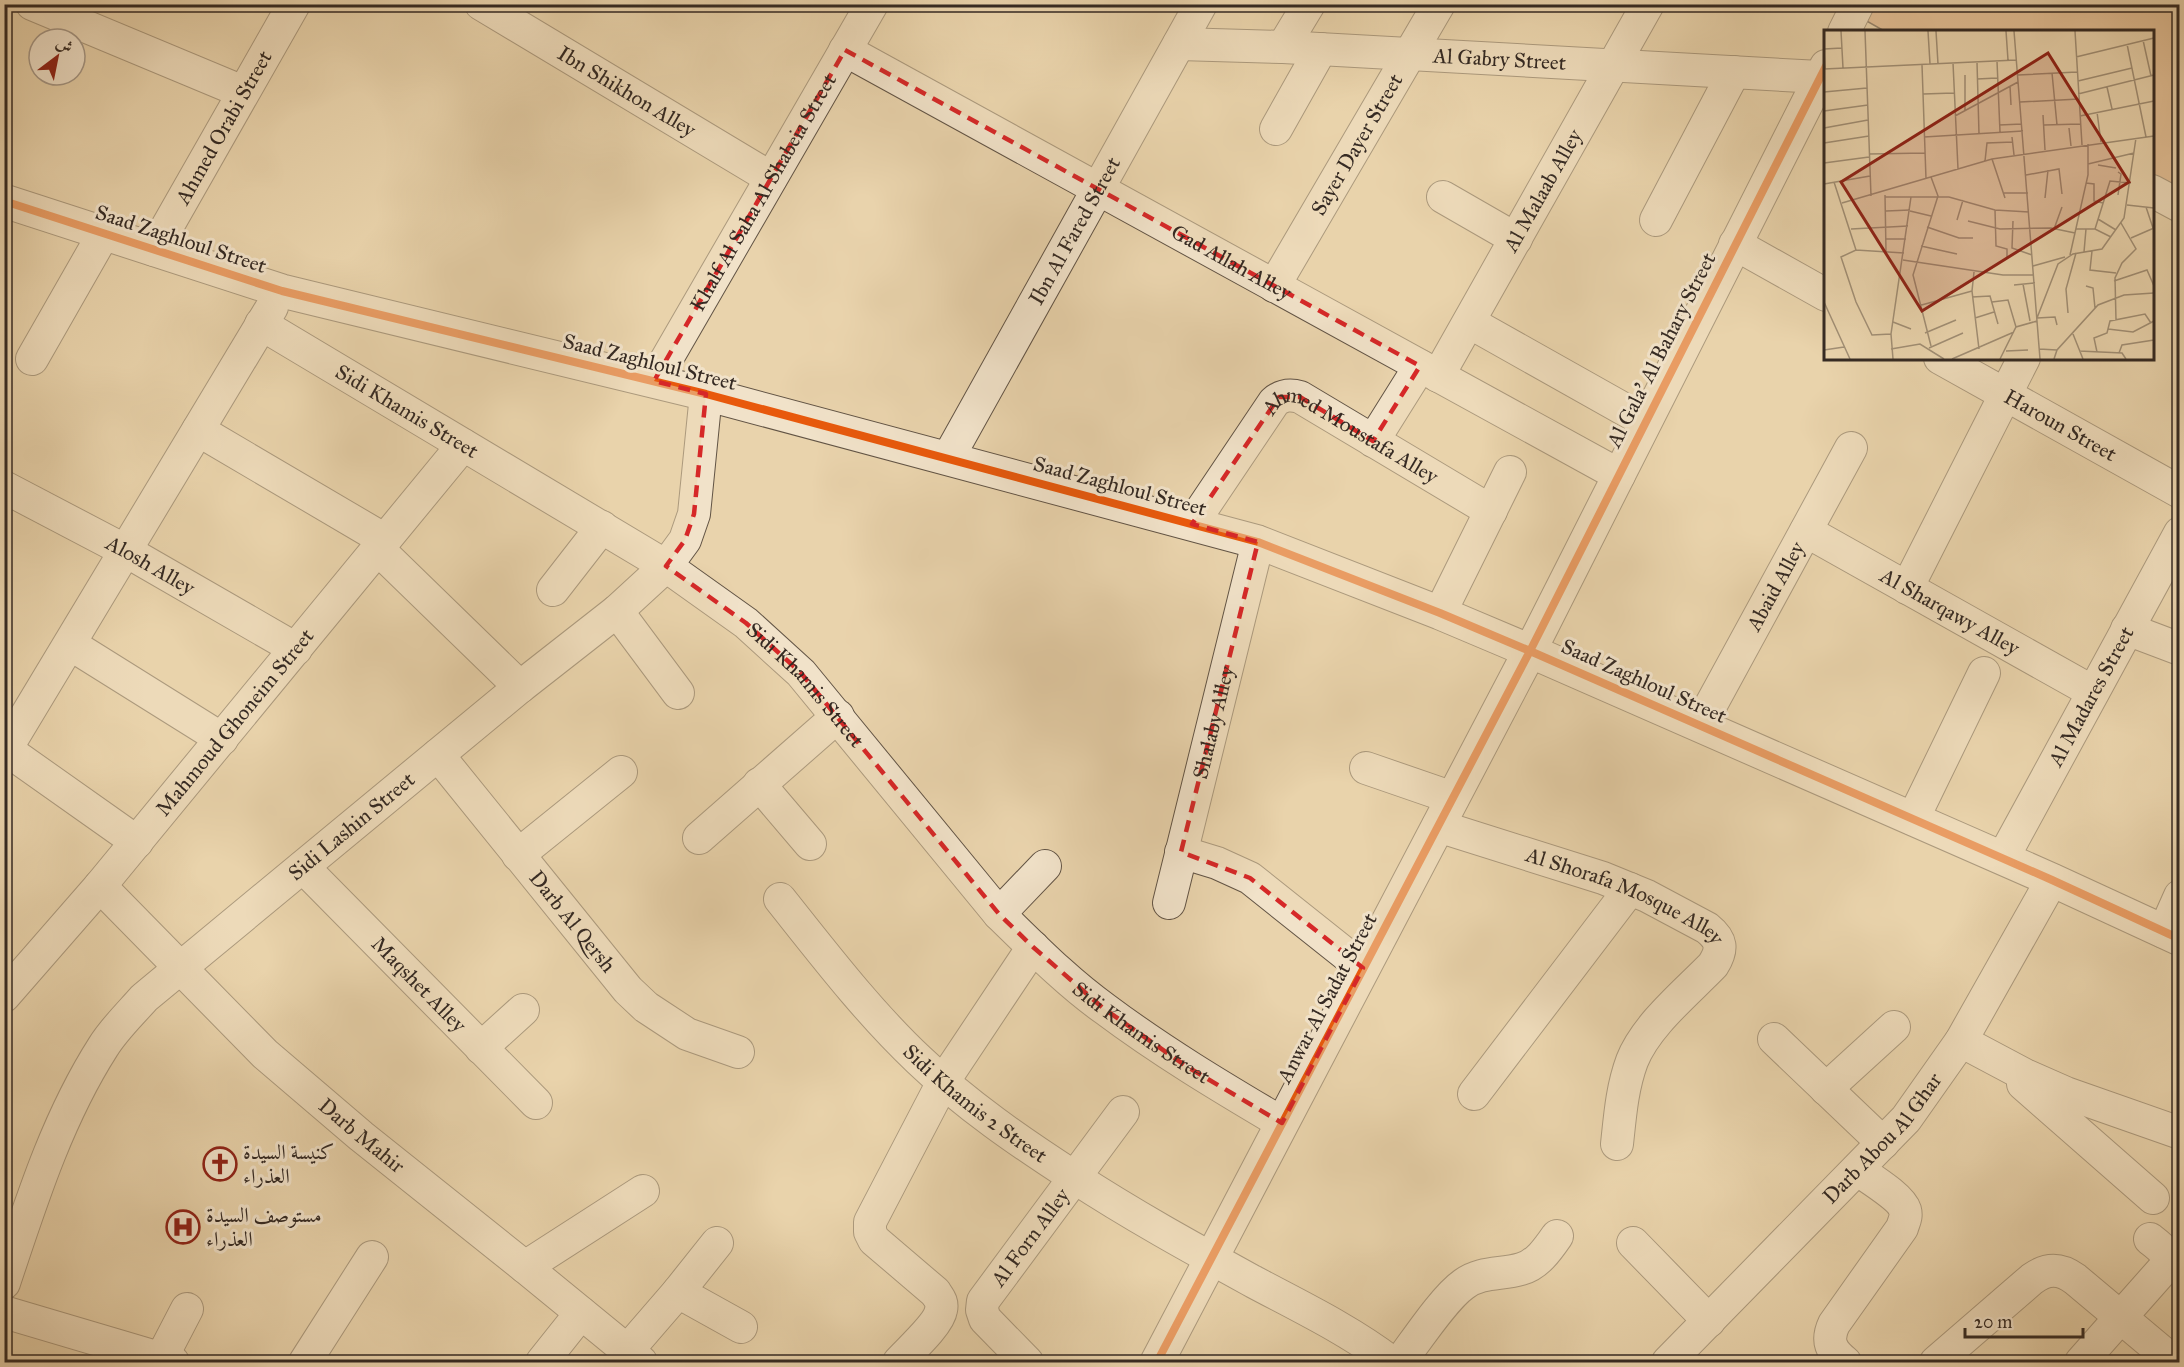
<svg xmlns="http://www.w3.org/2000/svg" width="2184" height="1367" viewBox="0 0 2184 1367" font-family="'IM FELL Great Primer',Amiri,serif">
	<rect width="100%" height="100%" fill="#e9d3ac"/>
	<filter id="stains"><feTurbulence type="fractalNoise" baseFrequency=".00333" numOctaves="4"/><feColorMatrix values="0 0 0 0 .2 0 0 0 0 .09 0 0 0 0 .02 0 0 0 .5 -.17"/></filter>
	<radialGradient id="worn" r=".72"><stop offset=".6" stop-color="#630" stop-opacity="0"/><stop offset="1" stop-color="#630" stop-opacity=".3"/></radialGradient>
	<path fill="#deaa7f" stroke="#352a23" stroke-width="1.5" d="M 1870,4 L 2180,4 L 2180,193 L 2152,178 L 2152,32 L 1886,32 L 1863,19 Z"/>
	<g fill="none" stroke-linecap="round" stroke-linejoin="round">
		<defs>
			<g id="minor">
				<path d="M 32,4 L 243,92"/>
				<path id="s1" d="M 481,4 L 771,178"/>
				<path d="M 1844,32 L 1858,4"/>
				<path id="s2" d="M 1179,44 L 1283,47 L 1820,77"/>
				<path d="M 1283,47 L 1309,4"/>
				<path id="s3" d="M 845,50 L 1619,475"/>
				<path d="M 1276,129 L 1321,49"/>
				<path d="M 2152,191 L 2180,206"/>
				<path d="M 1443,197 L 1516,239"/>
				<path d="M 1656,220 L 1734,72"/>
				<path d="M 1735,244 L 1826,295"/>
				<path id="s4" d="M 154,250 L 294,4"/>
				<path id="s5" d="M 1274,286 L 1439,4"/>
				<path d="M 1469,322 L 1645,421"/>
				<path id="s6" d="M 261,324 L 666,566 L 746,623 L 801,673 L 999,914 C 1033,947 1067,982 1105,1009 C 1161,1051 1221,1087 1282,1123"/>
				<path id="s7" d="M 1940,358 L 2180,492"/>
				<path d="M 32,359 L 104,233"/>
				<path id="s8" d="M 1438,376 L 1648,4"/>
				<path id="s9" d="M 654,381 L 872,4"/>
				<path d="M 198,430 L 385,540"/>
				<path d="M 1373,441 L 1420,366"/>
				<path id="s10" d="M 948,458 L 1201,4"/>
				<path id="s11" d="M 4,487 L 126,551 L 296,649"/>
				<path id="s12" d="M 1192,524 L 1274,402 C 1282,395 1290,394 1300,397 L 1491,511"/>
				<path id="s13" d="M 1806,531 L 2093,692"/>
				<path d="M 378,549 L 520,687"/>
				<path d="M 1907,588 L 2024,358"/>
				<path d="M 553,590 L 602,527"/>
				<path d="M 617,611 L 678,693"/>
				<path d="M 1440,613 L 1510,472"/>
				<path d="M 2127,629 L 2180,649"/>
				<path d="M 70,644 L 222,739"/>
				<path d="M 1530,651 L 1826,66"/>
				<path id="s14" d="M 1700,725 L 1851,448"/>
				<path d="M 4,748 L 137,842"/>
				<path d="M 6,749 L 272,307"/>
				<path id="s15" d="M 438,755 L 628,990 L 646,1007 L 687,1034 L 738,1052"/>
				<path d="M 1366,768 L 1453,798"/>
				<path d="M 759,784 L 810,844"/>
				<path d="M 1913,819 L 1984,673"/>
				<path id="s16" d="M 1438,826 L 1603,878 L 1647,896 L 1707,928 C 1722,940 1723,949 1713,965 C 1687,992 1646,1025 1632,1061 C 1622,1088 1620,1116 1617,1144"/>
				<path d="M 699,838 L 838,716"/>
				<path d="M 1181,852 L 1217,863 L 1250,878 L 1363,968"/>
				<path d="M 518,855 L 621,772"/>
				<path id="s17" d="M 2003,858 L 2180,533"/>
				<path id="s18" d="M 303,867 L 536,1103"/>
				<path id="s19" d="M 100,886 L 265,1054 L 361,1136 L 525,1267 L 641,1362"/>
				<path id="s20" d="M 780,899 C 823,953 868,1012 919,1060 C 966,1105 1020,1142 1074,1177 C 1132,1215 1194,1249 1254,1282 C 1301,1307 1349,1330 1391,1362"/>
				<path id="s21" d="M 1169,903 L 1258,542"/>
				<path d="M 999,914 L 1045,866"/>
				<path d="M 2164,932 L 2180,896"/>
				<path id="s22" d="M 4,996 L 100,886 L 463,445"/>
				<path d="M 1774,1039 L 1883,1143"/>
				<path d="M 1961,1041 L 2025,1075 L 2066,1093 L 2180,1133"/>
				<path d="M 481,1048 L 523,1010"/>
				<path d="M 2023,1084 L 2153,1198"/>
				<path d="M 1826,1089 L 1894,1027"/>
				<path d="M 1474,1094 L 1630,889"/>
				<path d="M 1633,1243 L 1709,1321"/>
				<path d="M 525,1267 L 643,1191"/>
				<path id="s23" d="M 4,1283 C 31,1202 57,1119 103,1047 C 114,1029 131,1013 144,998 L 520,687 L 617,611 L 666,566 L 685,540 L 694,514 L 706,394"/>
				<path d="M 678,1292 L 741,1327"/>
				<path d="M 4,1312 L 173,1362"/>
				<path d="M 627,1351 L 678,1292 L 717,1243"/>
				<path d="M 161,1359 L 187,1309"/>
				<path d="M 305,1362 L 372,1257"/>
				<path d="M 542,1362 L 581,1313"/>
				<path d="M 899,1362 C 909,1351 939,1324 941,1310 C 943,1302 939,1298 935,1292 L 874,1240 L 870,1232 L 870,1222 L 943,1082 L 1033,947"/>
				<path id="s24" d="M 1027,1362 L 985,1319 L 982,1310 L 983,1301 L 1123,1112"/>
				<path d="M 1400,1362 C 1416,1341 1444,1298 1464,1284 C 1482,1271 1501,1275 1521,1269 C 1537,1265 1548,1249 1557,1236"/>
				<path id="s25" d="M 1668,1362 L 1906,1119 L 1961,1041 L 2052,880"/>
				<path d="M 1845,1362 C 1831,1351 1826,1341 1834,1324 L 1902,1228 C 1904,1221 1907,1217 1905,1210 C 1901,1197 1869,1178 1858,1170"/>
				<path d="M 1936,1362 L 2032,1279 C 2047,1268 2060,1268 2075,1279 L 2174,1362"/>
				<path d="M 2081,1362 L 2166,1266 C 2170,1253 2159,1246 2150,1239"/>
			</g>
			<path id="tertiary" d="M 4,201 L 282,291 L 706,394 L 1258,542 L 1440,613 L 1530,651 L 2052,880 L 2180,939
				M 1157,1362 L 1530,651"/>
		</defs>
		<use href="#minor" stroke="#625445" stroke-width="34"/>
		<use href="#tertiary" stroke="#625445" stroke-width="35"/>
		<use href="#minor" stroke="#f1e2c9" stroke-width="32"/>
		<use href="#tertiary" stroke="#f1e2c9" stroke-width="33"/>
		<defs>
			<path id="cycleway" d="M 4,201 L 282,291 L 706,394 L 1258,542 L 1440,613 L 1530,651 L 2052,880 L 2180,939
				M 1157,1362 L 1530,651 L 1826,66"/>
		</defs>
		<use href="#cycleway" stroke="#f1e2c9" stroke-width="11"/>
		<use href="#cycleway" stroke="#e8590c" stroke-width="8"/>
	</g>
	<path d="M0 0H2184V1367H0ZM 845,50 L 1420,366 L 1373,441 L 1300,397 L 1279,397 L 1192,524 L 1258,542 L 1181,852 L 1250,878 L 1363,968 L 1282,1123 L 1186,1066 L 1103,1008 L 1033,947 L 999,914 L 801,673 L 746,623 L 666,566 L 685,540 L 694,514 L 706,394 L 654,381 Z" fill="#e9d3ac" fill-opacity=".55" fill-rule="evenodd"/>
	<path fill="none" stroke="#d62828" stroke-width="4.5" stroke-dasharray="12 8" stroke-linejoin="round" d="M 845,50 L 1420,366 L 1373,441 L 1300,397 L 1279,397 L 1192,524 L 1258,542 L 1181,852 L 1250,878 L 1363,968 L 1282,1123 L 1186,1066 L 1103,1008 L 1033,947 L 999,914 L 801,673 L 746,623 L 666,566 L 685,540 L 694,514 L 706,394 L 654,381 Z"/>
	<defs>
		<symbol id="church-ring" viewBox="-11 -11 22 22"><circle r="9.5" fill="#f1e2c9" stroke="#8f2418" stroke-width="1.5"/><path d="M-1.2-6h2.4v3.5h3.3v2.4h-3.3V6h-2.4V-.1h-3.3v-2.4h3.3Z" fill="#8f2418"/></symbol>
		<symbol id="hospital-ring" viewBox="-11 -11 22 22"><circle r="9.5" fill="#f1e2c9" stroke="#8f2418" stroke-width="1.5"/><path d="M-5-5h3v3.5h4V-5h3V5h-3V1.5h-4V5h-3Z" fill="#8f2418"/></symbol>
	</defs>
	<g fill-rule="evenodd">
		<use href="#church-ring" x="201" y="1145" width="38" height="38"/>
		<use href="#hospital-ring" x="164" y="1208" width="38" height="38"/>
	</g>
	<g text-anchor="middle" stroke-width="6" stroke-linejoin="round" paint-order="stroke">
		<g font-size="21" fill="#352a23" stroke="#f1e2c9">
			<text dy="7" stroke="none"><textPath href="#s2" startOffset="321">Al Gabry Street</textPath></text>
			<text dy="7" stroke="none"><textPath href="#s1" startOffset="170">Ibn Shikhon Alley</textPath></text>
			<text dy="7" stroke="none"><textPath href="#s4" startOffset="141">Ahmed Orabi Street</textPath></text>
			<text dy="7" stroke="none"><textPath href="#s5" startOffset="164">Sayer Dayer Street</textPath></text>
			<text dy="7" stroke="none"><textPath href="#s8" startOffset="213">Al Malaab Alley</textPath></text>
			<text dy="7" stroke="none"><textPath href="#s9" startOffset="218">Khalf Al Saha Al Shabeia Street</textPath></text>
			<text dy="7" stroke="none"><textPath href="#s10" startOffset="260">Ibn Al Fared Street</textPath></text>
			<text transform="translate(181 239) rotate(18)" y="7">Saad Zaghloul Street</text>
			<text dy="7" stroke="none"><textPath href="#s3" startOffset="441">Gad Allah Alley</textPath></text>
			<text transform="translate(1661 350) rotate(-63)" y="7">Al Gala' Al Bahary Street</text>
			<text transform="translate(650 362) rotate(14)" y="7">Saad Zaghloul Street</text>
			<text dy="7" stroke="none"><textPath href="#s6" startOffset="170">Sidi Khamis Street</textPath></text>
			<text dy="7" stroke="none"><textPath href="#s7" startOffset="138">Haroun Street</textPath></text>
			<text dy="7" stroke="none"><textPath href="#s12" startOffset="234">Ahmed Moustafa Alley</textPath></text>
			<text transform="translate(1120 486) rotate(15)" y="7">Saad Zaghloul Street</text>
			<text dy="7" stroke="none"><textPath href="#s11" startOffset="166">Alosh Alley</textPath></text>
			<text dy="7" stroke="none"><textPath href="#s14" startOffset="158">Abaid Alley</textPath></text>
			<text dy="7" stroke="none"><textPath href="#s13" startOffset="165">Al Sharqawy Alley</textPath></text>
			<text transform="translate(1644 681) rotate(24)" y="7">Saad Zaghloul Street</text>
			<text dy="7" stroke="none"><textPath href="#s6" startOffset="656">Sidi Khamis Street</textPath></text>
			<text dy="7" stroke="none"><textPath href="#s17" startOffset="184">Al Madares Street</textPath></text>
			<text dy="7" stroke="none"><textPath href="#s22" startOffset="358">Mahmoud Ghoneim Street</textPath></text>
			<text dy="7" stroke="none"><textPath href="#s21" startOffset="186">Shalaby Alley</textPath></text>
			<text dy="7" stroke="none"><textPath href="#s23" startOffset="590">Sidi Lashin Street</textPath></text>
			<text dy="7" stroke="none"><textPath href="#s16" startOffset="200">Al Shorafa Mosque Alley</textPath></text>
			<text dy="7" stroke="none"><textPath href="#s15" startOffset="214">Darb Al Qersh</textPath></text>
			<text dy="7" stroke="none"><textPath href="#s18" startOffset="165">Maqshet Alley</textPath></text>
			<text transform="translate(1327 998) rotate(-62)" y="7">Anwar Al Sadat Street</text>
			<text dy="7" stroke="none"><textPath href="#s6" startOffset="1142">Sidi Khamis Street</textPath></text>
			<text dy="7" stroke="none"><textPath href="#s20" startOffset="284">Sidi Khamis 2 Street</textPath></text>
			<text dy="7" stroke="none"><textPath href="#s19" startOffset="362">Darb Mahir</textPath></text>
			<text dy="7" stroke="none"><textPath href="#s25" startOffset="310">Darb Abou Al Ghar</textPath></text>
			<text dy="7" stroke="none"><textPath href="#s24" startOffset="158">Al Forn Alley</textPath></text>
		</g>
		<g font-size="21" fill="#352a23" stroke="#f1e2c9" text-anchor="start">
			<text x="243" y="1159">كنيسة السيدة<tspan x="243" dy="24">العذراء</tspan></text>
			<text x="206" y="1222">مستوصف السيدة<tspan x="206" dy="24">العذراء</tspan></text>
		</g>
	</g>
	<g transform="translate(1824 30)">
		<rect width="330" height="330" fill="#e9d3ac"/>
		<path fill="none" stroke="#a18f75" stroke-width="1.5" d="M 17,1 L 19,38M 41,1 L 47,166M 104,1 L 106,34M 112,1 L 114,34M 182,1 L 184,30M 190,1 L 216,329M 251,1 L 258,115M 319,10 L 327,46M 303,14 L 322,107M 0,19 L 18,18M 0,20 L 1,39M 252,27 L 330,8M 173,31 L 176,102M 153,32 L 155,104M 129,33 L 134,139M 98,35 L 102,149M 0,39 L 192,30M 228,43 L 233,95M 141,45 L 141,80M 194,45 L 253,42M 153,49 L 173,48M 254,51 L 308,38M 186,56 L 187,75M 283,57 L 288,79M 0,62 L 43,58M 99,64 L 130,63M 254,64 L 330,45M 196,72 L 255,69M 0,81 L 44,75M 273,82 L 277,112M 219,85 L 221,120M 131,86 L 194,52M 256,86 L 330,71M 175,95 L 198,94M 220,95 L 256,94M 0,98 L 44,90M 245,98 L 247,116M 100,107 L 199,101M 188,107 L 190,125M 0,113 L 45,106M 45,124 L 101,123M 168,129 L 181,168M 161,131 L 163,113 L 189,112M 0,133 L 45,127M 264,134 L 310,123M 274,135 L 292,138M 202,145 L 235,139 L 238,164M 10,152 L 32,220M 262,153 L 270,154 L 270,171 L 279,173M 0,154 L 46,146M 179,163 L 204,163M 61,165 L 62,222M 294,165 L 297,144 L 294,142M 61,167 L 125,167 L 171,180 L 205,182M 221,168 L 224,140M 18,173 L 168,129 L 330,106M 303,175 L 330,178M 322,177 L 329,198M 171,180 L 172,216 L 183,219 L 183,228M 62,181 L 86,180M 86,181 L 107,186M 274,189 L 292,200M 133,190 L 139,170M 144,191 L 176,199 L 227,198 L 251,203M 189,191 L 188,218 L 208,225M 103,197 L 135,208 L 149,208M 27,199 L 84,196M 230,199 L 238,177M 252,199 L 271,199 L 287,207M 271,199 L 286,151 L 307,153M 307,208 L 330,198M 62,209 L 82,209M 97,216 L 133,224M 268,221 L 266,240 L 292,243M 260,222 L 262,199M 246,225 L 264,145 L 264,114M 79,230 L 179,245 L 210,245M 209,236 L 241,227M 150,242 L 148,261 L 155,319M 290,251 L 323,240 L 330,256M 199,254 L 206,291M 190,255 L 211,253M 262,256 L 269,258 L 271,278M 148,267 L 166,266 L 174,294M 0,272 L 26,329M 168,272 L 184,270 L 192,297M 94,276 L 148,261M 244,283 L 242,259 L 252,223M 151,288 L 170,282M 213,288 L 234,234 L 249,224 L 278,219 L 300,188 L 312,108M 213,288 L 231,287 L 233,295M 292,290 L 291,248 L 298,233 L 312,219 L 297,193M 69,292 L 87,299M 284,299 L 309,302 L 330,291M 101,303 L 132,290M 67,304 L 48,305 L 32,272 L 17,227 L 32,220 L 80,223M 249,304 L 259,329M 107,316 L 89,245 L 114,166 L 107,147M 105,318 L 139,303M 67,319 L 96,314 L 120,329M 215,319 L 233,320M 0,320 L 20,317M 182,321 L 204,320M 255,321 L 298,323 L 302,329M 273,322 L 270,308 L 283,303 L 286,291 L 321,284 L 327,293M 295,323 L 298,315 L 330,310M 69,329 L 67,304 L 87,167M 128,329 L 190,302M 176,329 L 192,297 L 213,291M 230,329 L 233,320 L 274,275 L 300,265 L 330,263"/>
		<path fill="#8f2418" fill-opacity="0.15" stroke="#8f2418" stroke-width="3" d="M 224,23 L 305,152 L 98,281 L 17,152 Z"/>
		<rect width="330" height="330" fill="none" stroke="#352a23" stroke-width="3"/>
	</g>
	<rect width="2184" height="1367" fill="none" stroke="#e9d3ac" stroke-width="24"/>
	<rect x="6" y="6" width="2172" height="1355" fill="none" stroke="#352a23" stroke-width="3"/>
	<rect x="12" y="12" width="2160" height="1343" fill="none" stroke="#352a23" stroke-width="1.5"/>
	<g transform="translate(57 57) rotate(32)"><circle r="28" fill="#f1e2c9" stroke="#a69887" stroke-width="1.5"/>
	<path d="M0-4.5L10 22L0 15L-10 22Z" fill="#8f2418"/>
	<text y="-9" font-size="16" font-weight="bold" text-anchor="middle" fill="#352a23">ش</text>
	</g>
	<path d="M1965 1328v9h118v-9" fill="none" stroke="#352a23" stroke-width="3"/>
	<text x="1974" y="1328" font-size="18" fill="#352a23" stroke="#f1e2c9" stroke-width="4.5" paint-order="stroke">20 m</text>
	<rect width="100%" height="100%" filter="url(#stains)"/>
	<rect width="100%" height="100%" fill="url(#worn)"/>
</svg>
